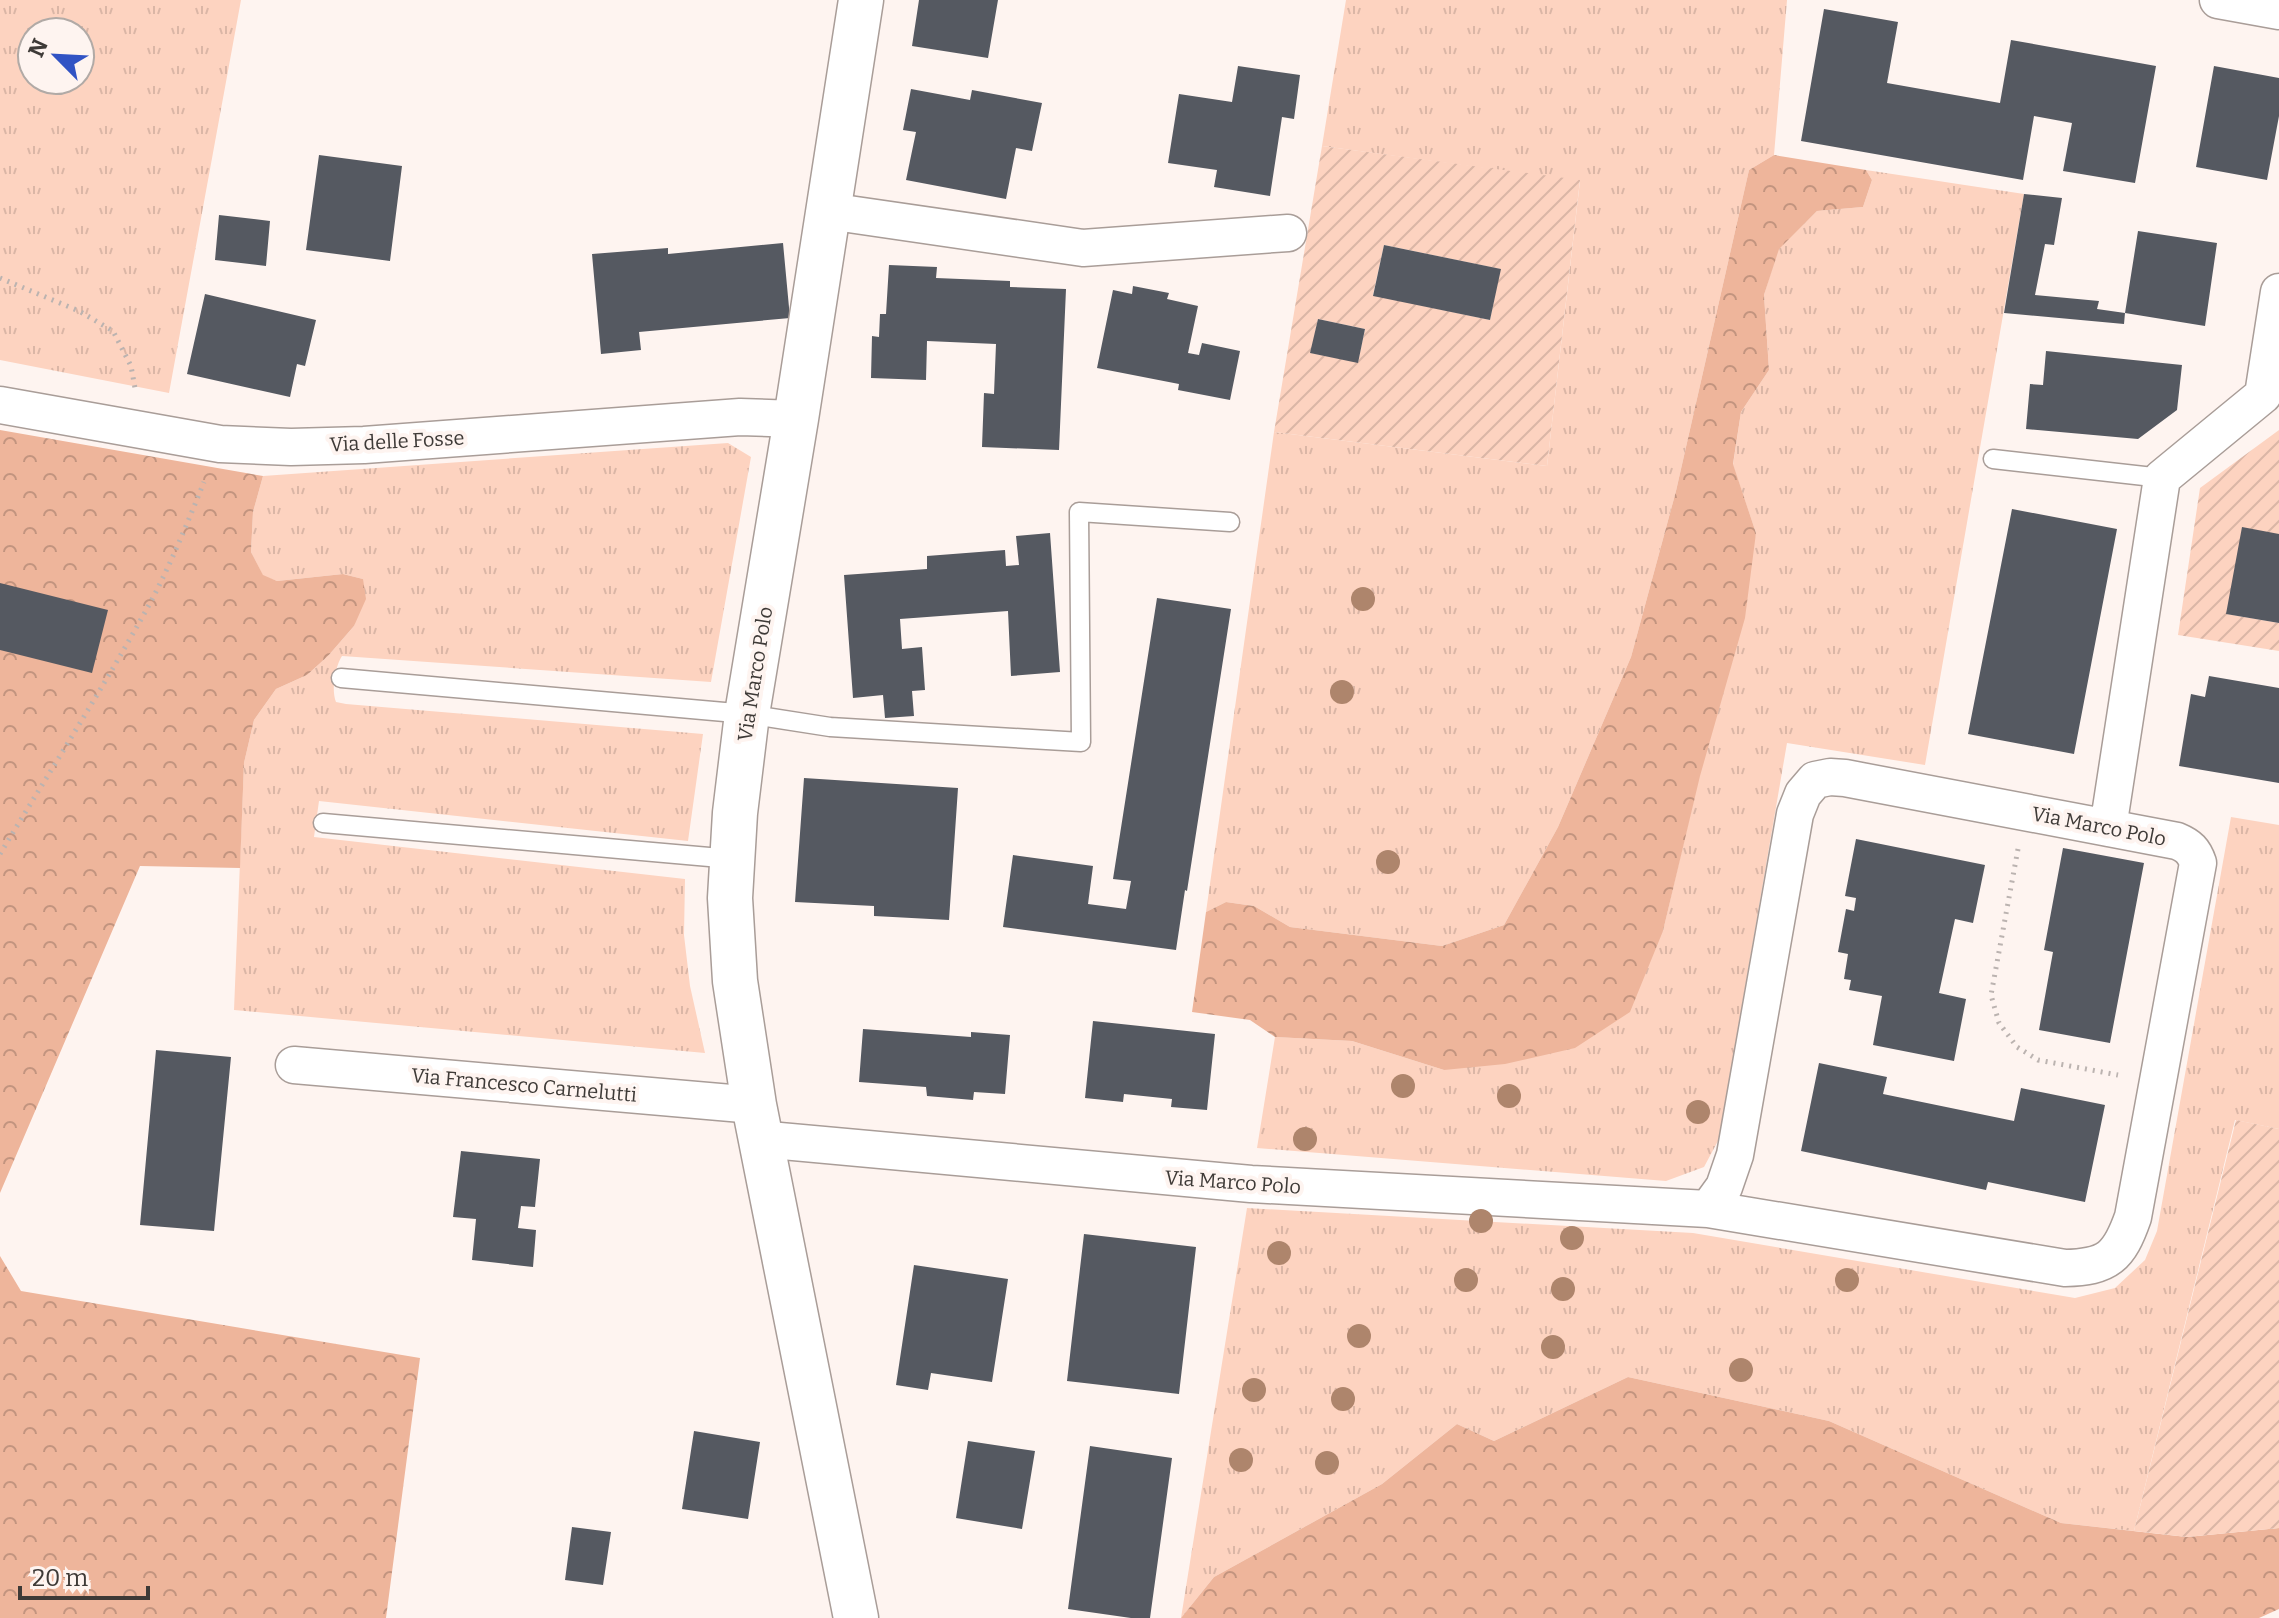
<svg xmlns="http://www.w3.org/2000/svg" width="2279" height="1618" viewBox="0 0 2279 1618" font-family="Bitter,serif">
	<defs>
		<pattern id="grass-tufts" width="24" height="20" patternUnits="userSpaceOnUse" patternTransform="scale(2)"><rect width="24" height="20" fill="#fdd3c0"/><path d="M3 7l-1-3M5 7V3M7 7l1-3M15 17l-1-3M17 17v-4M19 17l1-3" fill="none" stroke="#dab6a6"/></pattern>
		<pattern id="forest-crowns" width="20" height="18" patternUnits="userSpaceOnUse" patternTransform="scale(2)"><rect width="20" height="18" fill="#eeb59b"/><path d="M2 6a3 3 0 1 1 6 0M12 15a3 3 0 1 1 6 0" fill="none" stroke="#c2947f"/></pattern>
		<pattern id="garden-furrows" width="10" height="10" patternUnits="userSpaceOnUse" patternTransform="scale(2)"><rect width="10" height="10" fill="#fdd3c0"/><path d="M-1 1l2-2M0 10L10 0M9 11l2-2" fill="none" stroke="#dab6a6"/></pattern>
	</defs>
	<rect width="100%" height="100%" fill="#fef4f0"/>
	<path fill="url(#grass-tufts)" fill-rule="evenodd" d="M 0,0 L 241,0 L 169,393 L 0,360 ZM 32,32 L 80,32 L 80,80 L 32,80 Z
		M 1346,0 L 1787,0 L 1774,155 L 1749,170 L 1676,491 L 1631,657 L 1558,827 L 1504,925 L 1442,946 L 1290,927 L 1254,906 L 1226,902 L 1206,912 L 1274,432 L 1547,466 L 1580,181 L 1322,146 Z
		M 1866,170 L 2024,194 L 1925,765 L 1787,743 L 1719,1139 L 1704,1167 L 1666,1181 L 1257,1148 L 1275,1037 L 1352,1041 L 1444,1070 L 1663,931 L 1756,533 L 1733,465 L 1741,412 L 1769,370 L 1764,295 L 1778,249 L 1817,211 L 1863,207 L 1872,180 Z
		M 728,443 L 751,457 L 711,682 L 342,656 C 335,667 331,689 336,702 L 346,704 L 703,734 L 688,841 L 319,801 L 314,837 L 685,879 L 684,935 L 690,986 L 705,1053 L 234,1010 L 244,763 L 254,720 L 276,689 L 307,675 L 328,656 L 354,626 L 363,579 L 343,574 L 277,581 L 263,576 L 251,552 L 253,512 L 263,476 Z
		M 2231,817 L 2279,825 L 2279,1129 L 2235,1120 L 2134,1531 L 2061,1523 L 1829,1421 L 1628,1377 L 1494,1441 L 1457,1424 L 1382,1484 L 1214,1577 L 1181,1618 L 1247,1208 L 1693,1233 L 2075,1298 L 2115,1288 L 2145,1260 L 2157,1231 Z"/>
	<path fill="url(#forest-crowns)" d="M 1774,155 L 1866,170 L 1872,180 L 1863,207 L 1817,211 L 1779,249 L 1764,295 L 1769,370 L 1741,412 L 1733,464 L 1756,533 L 1745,618 L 1700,776 L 1663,931 L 1630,1012 L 1575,1048 L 1505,1064 L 1444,1070 L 1352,1041 L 1275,1037 L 1250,1020 L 1192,1012 L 1206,912 L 1226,902 L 1254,906 L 1290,927 L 1442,946 L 1504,925 L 1558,827 L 1631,657 L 1676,491 L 1749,170 Z
		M 0,430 L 263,476 L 253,512 L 251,552 L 263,575 L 277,581 L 343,574 L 363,579 L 366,599 L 354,626 L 328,656 L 307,675 L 276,689 L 254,720 L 244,763 L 240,868 L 140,866 L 0,1193 Z
		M 0,1256 L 21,1291 L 420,1358 L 386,1618 L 0,1618 Z
		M 1628,1377 L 1829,1421 L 2061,1523 L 2187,1537 L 2279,1528 L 2279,1609 L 2259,1618 L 1181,1618 L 1214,1577 L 1382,1484 L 1457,1424 L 1494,1441 Z"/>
	<path fill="url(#garden-furrows)" fill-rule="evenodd" d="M 1322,146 L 1580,180 L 1547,466 L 1274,432 ZM 1384,245 L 1500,269 L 1490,320 L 1373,295 ZM 1318,319 L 1365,329 L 1358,362 L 1311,353 Z
		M 2279,430 L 2279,534 L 2227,614 L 2279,623 L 2279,651 L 2178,635 L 2200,488 Z
		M 2236,1120 L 2279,1129 L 2279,1528 L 2187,1537 L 2134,1531 Z"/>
	<path fill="#555961" d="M 919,0 L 998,0 L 988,58 L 912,46 Z
		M 1824,9 L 1898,22 L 1887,83 L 2000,103 L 2011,40 L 2156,66 L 2135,183 L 2063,171 L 2072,123 L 2034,116 L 2023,180 L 1801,141 Z
		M 1238,66 L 1300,75 L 1294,119 L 1282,117 L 1270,196 L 1214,187 L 1217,170 L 1168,163 L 1179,94 L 1232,102 Z
		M 2214,66 L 2279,78 L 2279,116 L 2267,180 L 2196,167 Z
		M 911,89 L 970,100 L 972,90 L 1042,103 L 1032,151 L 1016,148 L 1006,199 L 906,180 L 916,132 L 903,130 Z
		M 319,155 L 402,166 L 390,261 L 306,250 Z
		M 2024,194 L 2062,198 L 2054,245 L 2045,244 L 2035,295 L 2099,301 L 2097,309 L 2125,313 L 2124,324 L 2004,313 Z
		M 219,215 L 270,221 L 266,266 L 215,260 Z
		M 2138,231 L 2217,243 L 2205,326 L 2125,313 Z
		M 783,243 L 790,318 L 639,332 L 641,350 L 601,354 L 592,254 L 668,248 L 668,254 Z
		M 1384,245 L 1501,269 L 1490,320 L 1373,296 Z
		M 889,265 L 937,267 L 936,278 L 1010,281 L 1010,287 L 1066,289 L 1059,450 L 982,447 L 984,393 L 994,394 L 996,344 L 927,341 L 926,380 L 871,378 L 872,336 L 879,337 L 880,314 L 886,314 Z
		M 1133,286 L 1169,293 L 1167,299 L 1198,306 L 1188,353 L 1199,355 L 1202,343 L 1240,351 L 1230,400 L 1178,390 L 1179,384 L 1097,368 L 1113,290 L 1132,294 Z
		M 205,294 L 316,320 L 305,366 L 297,364 L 290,397 L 187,374 Z
		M 1318,319 L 1365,329 L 1358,363 L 1310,353 Z
		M 2046,351 L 2182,365 L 2177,410 L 2138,439 L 2026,429 L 2030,384 L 2043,385 Z
		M 2012,509 L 2117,529 L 2074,754 L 1968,734 Z
		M 2242,527 L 2279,534 L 2279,623 L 2226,614 Z
		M 1050,533 L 1060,672 L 1011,676 L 1008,611 L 900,619 L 902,649 L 922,647 L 925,690 L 912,691 L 914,716 L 885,718 L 883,695 L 853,698 L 844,575 L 927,569 L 927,556 L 1005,550 L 1006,566 L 1019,565 L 1016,536 Z
		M 0,583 L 108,610 L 92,673 L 0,650 Z
		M 1157,598 L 1231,609 L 1187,891 L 1185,890 L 1176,950 L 1003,927 L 1013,855 L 1093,866 L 1088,904 L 1126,909 L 1131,881 L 1113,879 Z
		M 2209,676 L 2279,688 L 2279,783 L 2179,766 L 2191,694 L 2205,697 Z
		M 804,778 L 958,788 L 949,920 L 874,916 L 874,906 L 795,902 Z
		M 1856,839 L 1985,865 L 1973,923 L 1955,919 L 1939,993 L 1966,999 L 1954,1061 L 1873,1045 L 1882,996 L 1849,990 L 1851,980 L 1844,979 L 1848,954 L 1838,952 L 1846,909 L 1854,911 L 1856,898 L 1845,896 Z
		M 2063,848 L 2144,863 L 2110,1043 L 2039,1030 L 2053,952 L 2044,950 Z
		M 1093,1021 L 1215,1034 L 1207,1110 L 1171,1107 L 1172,1099 L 1124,1094 L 1123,1102 L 1085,1098 Z
		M 863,1029 L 971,1037 L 971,1032 L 1010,1035 L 1005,1094 L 974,1092 L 973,1100 L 927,1096 L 926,1087 L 859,1082 Z
		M 156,1050 L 231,1057 L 214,1231 L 140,1225 Z
		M 1819,1063 L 1887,1077 L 1883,1094 L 2014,1121 L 2021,1088 L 2105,1105 L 2085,1202 L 1988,1182 L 1986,1190 L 1801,1151 Z
		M 461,1151 L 540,1159 L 535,1207 L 521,1206 L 518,1228 L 536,1230 L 533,1267 L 472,1260 L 476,1219 L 453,1217 Z
		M 1084,1234 L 1196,1247 L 1179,1394 L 1067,1381 Z
		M 914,1265 L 1008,1279 L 992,1382 L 931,1373 L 928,1390 L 896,1385 Z
		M 694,1431 L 760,1442 L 748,1519 L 682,1509 Z
		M 968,1441 L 1035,1451 L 1022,1529 L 956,1518 Z
		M 1090,1446 L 1172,1458 L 1150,1618 L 1131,1618 L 1068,1609 Z
		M 572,1527 L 611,1532 L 603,1585 L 565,1580 Z"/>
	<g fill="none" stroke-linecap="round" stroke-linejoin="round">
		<defs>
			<path id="service" d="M 1993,459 L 2162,478
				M 341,678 L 747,714 L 830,727 L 1081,742 L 1079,512 L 1230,522
				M 323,823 L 732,859"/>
			<path id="minor" d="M 2218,0 L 2279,11
				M 828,211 L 1083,248 L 1288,233
				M 2263,395 L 2279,292
				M 0,405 L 220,444 L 291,447 L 364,445 L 740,417 L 796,419
				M 2108,828 L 2162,478 L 2263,395
				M 294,1065 L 754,1105
				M 759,1139 L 1251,1184 L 1708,1209 L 2065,1268 C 2108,1267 2119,1257 2133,1217 L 2198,863 C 2194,851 2189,846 2177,841 L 1845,778 L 1830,777 L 1815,780 L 1803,794 L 1795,814 L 1735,1155 L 1724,1187 L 1708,1209"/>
			<path id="tertiary" d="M 856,1618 L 754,1105 L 735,981 L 730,898 L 735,813 L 747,714 L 796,419 L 861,0"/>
		</defs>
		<use href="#service" stroke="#a99d98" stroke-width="21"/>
		<use href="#minor" stroke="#a99d98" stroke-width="39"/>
		<use href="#tertiary" stroke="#a99d98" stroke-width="47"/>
		<path stroke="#bbb3b0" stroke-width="5" stroke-dasharray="2 6" stroke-linecap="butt" d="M 0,278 L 79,311 L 113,331 L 131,366 L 135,388
			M 2018,849 L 1991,995 L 1999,1023 L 2017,1047 L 2038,1060 L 2118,1075
			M 0,854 C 50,771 102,690 149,605 C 170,566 187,524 204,482"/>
		<use href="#service" stroke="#fff" stroke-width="18"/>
		<use href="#minor" stroke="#fff" stroke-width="36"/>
		<use href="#tertiary" stroke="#fff" stroke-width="44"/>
	</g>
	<g fill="#ae856c">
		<circle cx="1363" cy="599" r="12"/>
		<circle cx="1342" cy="692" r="12"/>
		<circle cx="1388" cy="862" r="12"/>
		<circle cx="1403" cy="1086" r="12"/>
		<circle cx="1509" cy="1096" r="12"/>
		<circle cx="1698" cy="1112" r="12"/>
		<circle cx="1305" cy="1139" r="12"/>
		<circle cx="1481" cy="1221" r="12"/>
		<circle cx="1572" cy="1238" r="12"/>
		<circle cx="1279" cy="1253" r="12"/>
		<circle cx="1466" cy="1280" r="12"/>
		<circle cx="1847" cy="1280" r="12"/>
		<circle cx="1563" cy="1289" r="12"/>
		<circle cx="1359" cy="1336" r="12"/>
		<circle cx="1553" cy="1347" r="12"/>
		<circle cx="1741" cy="1370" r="12"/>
		<circle cx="1254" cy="1390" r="12"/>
		<circle cx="1343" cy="1399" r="12"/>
		<circle cx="1241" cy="1460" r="12"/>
		<circle cx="1327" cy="1463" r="12"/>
	</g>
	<g text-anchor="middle" stroke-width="8" stroke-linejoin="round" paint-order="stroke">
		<g font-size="20" fill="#3e3a37" stroke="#fef4f0">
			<text transform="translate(397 441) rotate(-3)" y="7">Via delle Fosse</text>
			<text transform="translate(755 674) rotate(-81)" y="7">Via Marco Polo</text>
			<text transform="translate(2099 826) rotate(11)" y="7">Via Marco Polo</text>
			<text transform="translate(524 1085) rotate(5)" y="7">Via Francesco Carnelutti</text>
			<text transform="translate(1233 1182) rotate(4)" y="7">Via Marco Polo</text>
		</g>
	</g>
	<g transform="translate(56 56) rotate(294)"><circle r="38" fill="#fef4f0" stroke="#b1aaa6" stroke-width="2"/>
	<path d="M0-6L14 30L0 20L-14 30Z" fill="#3153c4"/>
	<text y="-12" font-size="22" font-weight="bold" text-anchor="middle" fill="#3e3a37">N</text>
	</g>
	<path d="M20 1586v12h128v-12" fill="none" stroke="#3e3a37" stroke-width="4"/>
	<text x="32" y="1586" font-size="24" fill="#3e3a37" stroke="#fef4f0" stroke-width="6" paint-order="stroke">20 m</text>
</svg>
